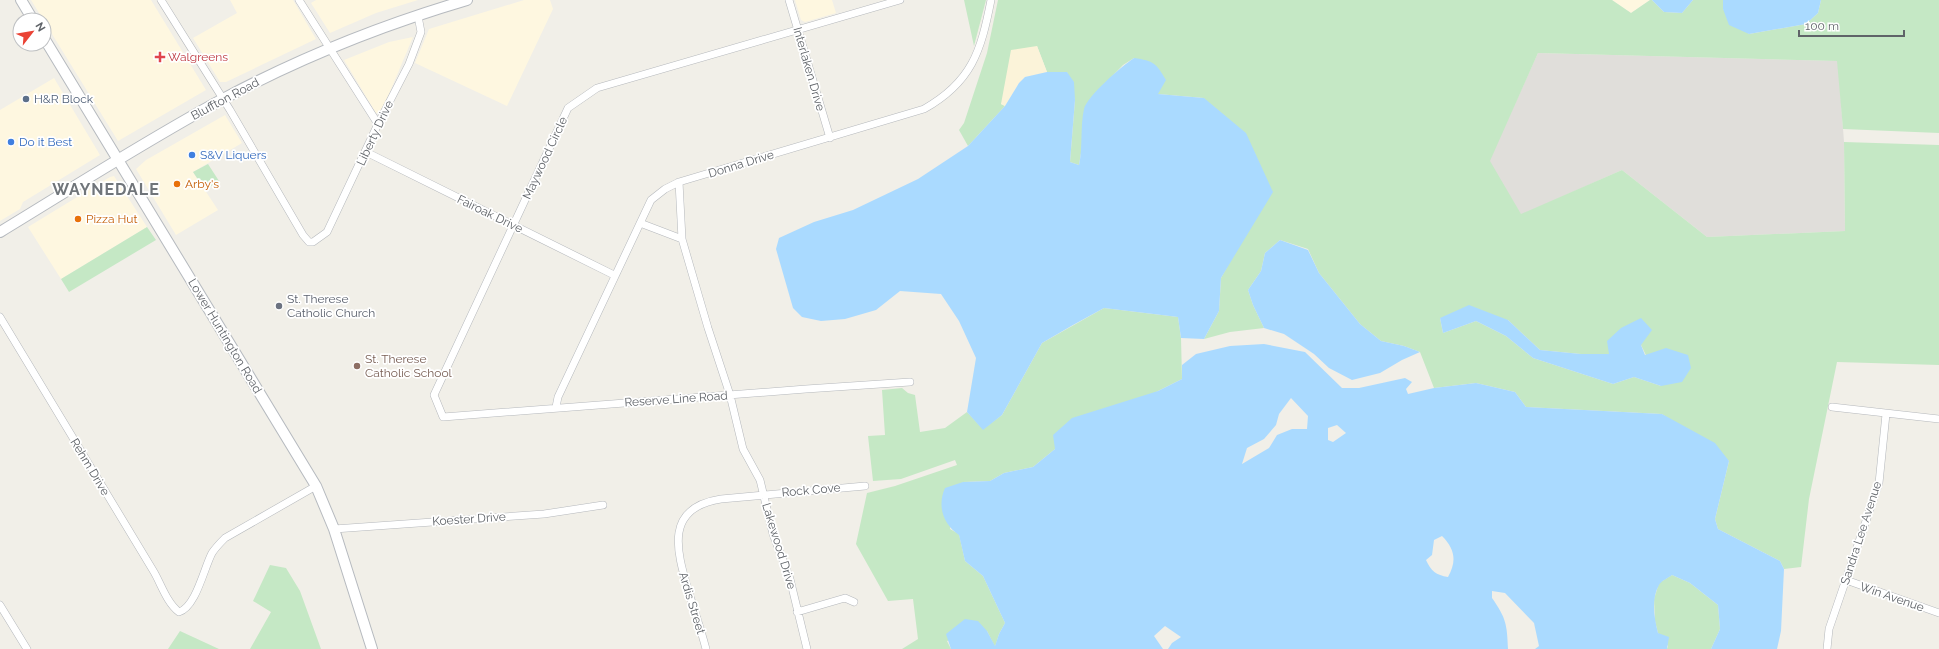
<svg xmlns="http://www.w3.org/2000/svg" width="1939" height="649" viewBox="0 0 1939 649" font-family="Raleway,sans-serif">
	<rect width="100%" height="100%" fill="#f1efe8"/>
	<path fill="#fef7e0" d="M 31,0 L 151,0 L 206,90 L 118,141 Z
		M 230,0 L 293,0 L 316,39 L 226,82 L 220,82 L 193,38 L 237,13 Z
		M 316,0 L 418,0 L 376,13 L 330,33 L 311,3 Z
		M 524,0 L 550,0 L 553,9 L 507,106 L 415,63 L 429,29 Z
		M 795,0 L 832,0 L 836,13 L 805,22 L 801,20 Z
		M 1612,0 L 1650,0 L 1631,13 Z
		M 413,37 L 381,113 L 376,113 L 344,60 L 389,42 Z
		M 54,78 L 100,155 L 23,202 L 20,209 L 0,221 L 0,110 Z
		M 225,115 L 242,143 L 193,172 L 218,210 L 176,235 L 136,169 L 146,160 Z
		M 114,176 L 147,227 L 61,279 L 28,227 L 110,177 Z"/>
	<path fill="#e0deda" d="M 1538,53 L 1838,61 L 1844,142 L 1845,231 L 1707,237 L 1622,170 L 1521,215 L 1489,161 Z"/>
	<path fill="#c5e8c5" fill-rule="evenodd" d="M 964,0 L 986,0 L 974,46 Z
		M 998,0 L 1612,0 L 1631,13 L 1650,0 L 1652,0 L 1664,12 L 1682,13 L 1693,0 L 1723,0 L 1723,9 L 1749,34 L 1806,24 L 1818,13 L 1821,0 L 1939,0 L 1939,133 L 1843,129 L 1837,61 L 1538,53 L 1490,161 L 1521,214 L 1622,170 L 1707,237 L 1845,231 L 1844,142 L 1939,145 L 1939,365 L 1837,362 L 1809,499 L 1801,567 L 1784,569 L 1780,561 L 1718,529 L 1715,519 L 1729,461 L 1662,414 L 1526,407 L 1515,392 L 1476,383 L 1434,388 L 1420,352 L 1404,346 L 1381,341 L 1360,324 L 1319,273 L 1308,249 L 1280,240 L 1265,253 L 1261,271 L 1248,290 L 1253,305 L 1264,328 L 1230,332 L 1204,339 L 1219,311 L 1221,278 L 1244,236 L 1204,98 L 1158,94 L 1134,58 L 1123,65 L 1090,99 L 1079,165 L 1070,162 L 1075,100 L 1067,72 L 1047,72 L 1037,46 L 1001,104 L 1005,106 L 968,146 L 959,130 L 964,123 L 987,53 ZM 1440,318 L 1508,320 L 1540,350 L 1581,354 L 1609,354 L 1641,345 L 1661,386 L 1634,377 L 1613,384 L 1533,358 L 1506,336 L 1476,321 L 1443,333 Z
		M 208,164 L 219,181 L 205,190 L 193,172 Z
		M 147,227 L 156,240 L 69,292 L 61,279 Z
		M 1104,308 L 1178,317 L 1181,338 L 1182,379 L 1158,391 L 1055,449 L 1033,467 L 1004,473 L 990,481 L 963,482 L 950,529 L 959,534 L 965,561 L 983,576 L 1005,623 L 999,634 L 995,647 L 987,631 L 947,641 L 951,649 L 902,649 L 918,639 L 913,599 L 888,601 L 856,544 L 867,493 L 895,486 L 957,465 L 955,460 L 901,479 L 873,481 L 868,436 L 885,435 L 882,390 L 902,388 L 908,393 L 915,395 L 920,432 L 945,428 L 967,412 L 983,429 L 1002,415 L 1042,343 Z
		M 270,565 L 286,568 L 300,591 L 321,649 L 250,649 L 271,612 L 253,601 Z
		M 1672,575 L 1690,583 L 1718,605 L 1720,629 L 1711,649 L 1667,649 L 1668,646 L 1658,633 L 1655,621 L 1654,599 L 1659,583 Z
		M 180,631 L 219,649 L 168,649 Z"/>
	<path fill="#fbf3d9" d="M 1037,46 L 1047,72 L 1025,77 L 1019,83 L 1005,106 L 1001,104 L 1011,50 Z"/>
	<path fill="#aadaff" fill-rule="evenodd" d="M 1652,0 L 1693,0 L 1682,13 L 1664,12 Z
		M 1723,0 L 1821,0 L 1818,13 L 1806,24 L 1749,34 L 1729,25 L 1723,9 Z
		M 1134,58 C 1154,61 1156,63 1166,80 L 1158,94 L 1204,98 L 1246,133 L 1273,192 L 1221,278 L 1219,311 L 1204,339 L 1181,338 L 1178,317 L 1104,308 L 1073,325 L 1042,343 L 1002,415 L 983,430 L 967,412 L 976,358 L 959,321 L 941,294 L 900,291 L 876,310 L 845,319 L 821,321 L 802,317 L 793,308 L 776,249 L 779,238 L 814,222 L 853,210 L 918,179 L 968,146 L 1005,106 L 1019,83 L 1025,77 L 1047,72 L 1067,72 L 1074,82 L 1075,100 L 1070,162 L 1079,165 C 1083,147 1080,127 1084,109 C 1087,96 1122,66 1134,58 Z
		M 1280,240 L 1308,250 L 1319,273 L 1360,324 L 1381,341 L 1404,346 L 1420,352 L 1402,360 L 1380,373 L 1352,380 L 1329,368 L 1314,354 L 1284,334 L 1264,328 L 1253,305 L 1248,290 L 1261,271 L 1265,253 Z
		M 1469,305 L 1508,320 L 1540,350 L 1581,354 L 1609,354 L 1607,341 L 1621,328 L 1641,318 L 1652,330 L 1641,345 L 1645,355 L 1666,348 L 1688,355 L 1691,368 L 1682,382 L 1661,386 L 1634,377 L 1613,384 L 1533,358 L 1506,336 L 1476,321 L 1443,333 L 1440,318 Z
		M 1264,344 L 1305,352 L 1342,388 L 1359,388 L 1405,378 L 1412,382 L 1406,389 L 1408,394 L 1434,388 L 1476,383 L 1515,392 L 1526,407 L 1662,414 L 1715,443 L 1729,461 L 1715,519 L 1718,529 L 1780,561 L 1784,569 L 1781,631 L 1777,649 L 1711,649 L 1720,629 L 1718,605 L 1690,583 L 1672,575 C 1668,578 1661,581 1659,585 C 1651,599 1654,617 1658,633 L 1669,637 L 1667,649 L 1535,649 L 1539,646 L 1534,623 L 1505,593 L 1492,591 L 1492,598 C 1506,618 1507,624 1508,649 L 1168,649 L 1172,643 L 1181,637 L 1165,626 L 1154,636 L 1163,649 L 951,649 L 946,634 L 965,619 L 978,621 L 987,631 L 995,646 L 999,634 L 1005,623 L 983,576 L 965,561 L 959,535 C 943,524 937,506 945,488 L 963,482 L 990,481 L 1004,473 L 1033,467 L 1055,449 L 1053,435 L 1072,418 L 1158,391 L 1182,379 L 1182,365 L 1196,354 L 1230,346 ZM 1291,398 L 1308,416 L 1307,429 L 1292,429 L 1277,435 L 1269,448 L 1242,464 L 1247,448 L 1264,439 L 1276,425 L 1279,414 ZM 1337,425 L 1346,433 L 1333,442 L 1328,440 L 1328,428 ZM 1442,536 C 1455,549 1457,561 1448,577 C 1436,575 1431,571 1426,560 L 1432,555 L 1434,540 Z"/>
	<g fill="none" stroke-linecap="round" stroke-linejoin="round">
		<defs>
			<path id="minor" d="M 161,0 L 230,110 L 303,235 L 309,242 L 313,242 L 327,232 L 378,124 L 409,64 L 421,32 L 418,16
				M 299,0 L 378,124
				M 789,0 L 830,138
				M 900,0 L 597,88 L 568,108 L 434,395 L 443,417 L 806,389 L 910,382
				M 366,152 L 614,275
				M 679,182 L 682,239 L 708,328 L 730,395 L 743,449 L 760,480 L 773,534 L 790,579 L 807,649
				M 640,223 L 682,239
				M 0,317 L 154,572 C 161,584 167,603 179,612 C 196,607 204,568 212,553 C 216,547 220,543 225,538 L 316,486
				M 556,407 L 558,397 L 651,200 L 665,189 L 679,182 L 924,109 C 972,82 981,51 991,0
				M 1832,407 L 1939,419
				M 334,529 L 544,514 L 603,505
				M 1846,580 L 1939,613
				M 0,605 L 27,649
				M 797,612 L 845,598 L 854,602
				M 706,649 C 701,630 695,612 689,593 C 677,552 663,508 721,499 L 865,486
				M 1827,649 L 1829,629 L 1879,483 L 1886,414"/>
			<path id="secondary" d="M 21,0 L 33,20
				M 44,38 L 316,486 L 334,529 L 372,649
				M 0,232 C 74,187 147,140 223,99 C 300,58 382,25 467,0"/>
		</defs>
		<use href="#minor" stroke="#b5b8bc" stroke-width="8"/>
		<use href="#secondary" stroke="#b6babf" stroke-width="12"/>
		<use href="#minor" stroke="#fff" stroke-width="7"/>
		<use href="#secondary" stroke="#fff" stroke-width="10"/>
	</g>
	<path fill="#e0444e" stroke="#fff" stroke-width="1.5" d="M158 51h4v4h4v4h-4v4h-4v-4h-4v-4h4z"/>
	<circle fill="#5c6f8a" stroke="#fff" stroke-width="1.5" cx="26" cy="99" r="4"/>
	<g fill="#3f7fe0" stroke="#fff" stroke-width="1.5">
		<circle cx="11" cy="142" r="4"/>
		<circle cx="192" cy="155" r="4"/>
	</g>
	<g fill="#e8710a" stroke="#fff" stroke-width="1.5">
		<circle cx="177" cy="184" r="4"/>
		<circle cx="78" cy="219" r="4"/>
	</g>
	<circle fill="#6b7280" stroke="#fff" stroke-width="1.5" cx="279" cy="306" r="4"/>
	<circle fill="#8d6e63" stroke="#fff" stroke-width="1.5" cx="357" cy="366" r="4"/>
	<g text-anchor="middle" stroke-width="3.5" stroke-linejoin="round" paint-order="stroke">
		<g font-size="12" fill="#be3a42" stroke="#fff" text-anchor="start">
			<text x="168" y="61">Walgreens</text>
		</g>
		<g font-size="12" fill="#5f6368" stroke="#fff">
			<text transform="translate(809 69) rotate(74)" y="4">Interlaken Drive</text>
			<text transform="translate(225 99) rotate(-28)" y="4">Bluffton Road</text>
			<text transform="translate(375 133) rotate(-65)" y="4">Liberty Drive</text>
			<text transform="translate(545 158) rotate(-65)" y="4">Maywood Circle</text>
			<text transform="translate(741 164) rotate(-17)" y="4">Donna Drive</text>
			<text transform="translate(490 214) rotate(26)" y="4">Fairoak Drive</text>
			<text transform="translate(225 336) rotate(59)" y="4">Lower Huntington Road</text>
			<text transform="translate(676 399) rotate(-4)" y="4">Reserve Line Road</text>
			<text transform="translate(90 467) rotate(59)" y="4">Rehm Drive</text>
			<text transform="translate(811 490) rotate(-5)" y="4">Rock Cove</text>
			<text transform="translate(469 519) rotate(-4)" y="4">Koester Drive</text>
			<text transform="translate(1861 533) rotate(-72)" y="4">Sandra Lee Avenue</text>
			<text transform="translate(779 546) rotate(73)" y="4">Lakewood Drive</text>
			<text transform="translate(1892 597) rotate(19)" y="4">Win Avenue</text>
			<text transform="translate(692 603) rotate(73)" y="4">Ardis Street</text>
		</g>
		<g font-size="12" fill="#4e5e75" stroke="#fff" text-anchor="start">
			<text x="34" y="103">H&amp;R Block</text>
		</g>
		<g font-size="12" fill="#366cbe" stroke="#fff" text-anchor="start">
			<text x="19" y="146">Do it Best</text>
			<text x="200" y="159">S&amp;V Liquers</text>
		</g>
		<g font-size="12" fill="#c56008" stroke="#fff" text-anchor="start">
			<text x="185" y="188">Arby's</text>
			<text x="86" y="223">Pizza Hut</text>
		</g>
		<g font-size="12" fill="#5b616d" stroke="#fff" text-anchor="start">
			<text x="287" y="303">St. Therese<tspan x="287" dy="14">Catholic Church</tspan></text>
		</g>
		<g font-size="12" fill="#785e54" stroke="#fff" text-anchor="start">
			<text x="365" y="363">St. Therese<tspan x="365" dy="14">Catholic School</tspan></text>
		</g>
		<g font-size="16" font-weight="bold" letter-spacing="1" fill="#70757a" stroke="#fff">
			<text x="106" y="195">WAYNEDALE</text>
		</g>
	</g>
	<g transform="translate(32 32) rotate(59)"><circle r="19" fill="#ffffff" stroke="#bfc1c3"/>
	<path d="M0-3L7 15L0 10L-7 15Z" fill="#ea4335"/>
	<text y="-6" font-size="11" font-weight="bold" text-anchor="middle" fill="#5f6368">N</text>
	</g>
	<path d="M1799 30v6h105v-6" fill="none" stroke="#5f6368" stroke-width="2"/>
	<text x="1805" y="30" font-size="12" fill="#5f6368" stroke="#ffffff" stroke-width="3" paint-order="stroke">100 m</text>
</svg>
